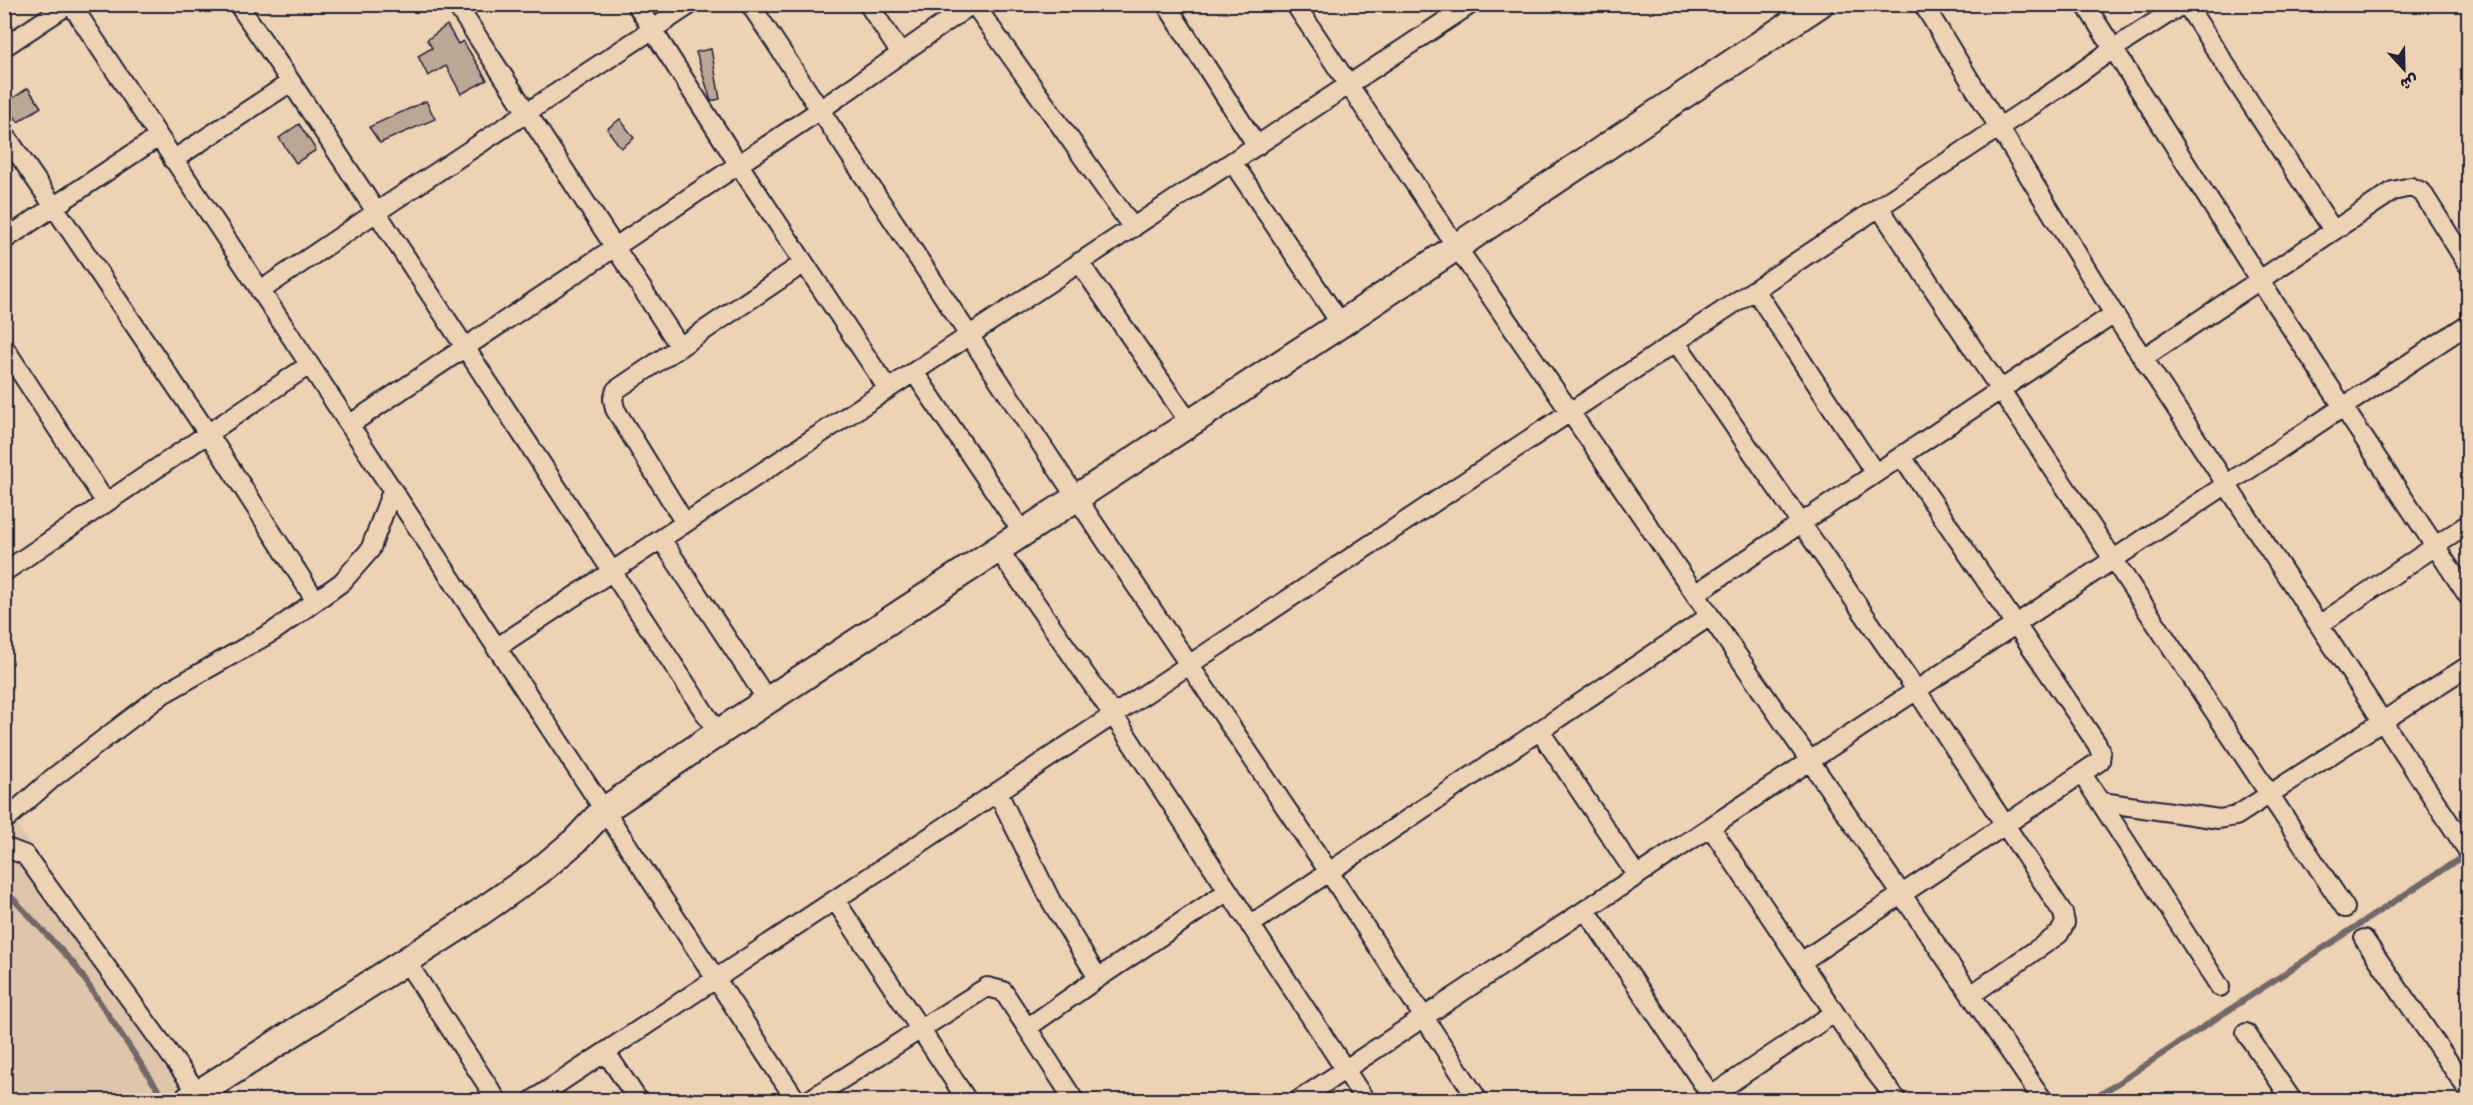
<svg xmlns="http://www.w3.org/2000/svg" width="2473" height="1105" viewBox="0 0 2473 1105" font-family="Caveat,'Playpen Sans Arabic',sans-serif">
	<rect width="100%" height="100%" fill="#edd2b4"/>
	<filter id="ink" filterUnits="userSpaceOnUse"><feTurbulence type="fractalNoise" baseFrequency=".0167" numOctaves="2"/><feDisplacementMap in="SourceGraphic" scale="12" xChannelSelector="R" yChannelSelector="G"/><feConvolveMatrix kernelMatrix="1 2 1 2 8 2 1 2 1" color-interpolation-filters="sRGB"/></filter>
	<g filter="url(#ink)">
		<path fill="#dec5ab" d="M 5,807 L 194,1100 L 5,1100 Z"/>
		<g fill="none" stroke-linecap="round" stroke-linejoin="round">
			<path stroke="#72686b" stroke-width="6" d="M 4,889 L 75,965 L 165,1100
				M 2092,1100 L 2468,853"/>
		</g>
		<path fill="#baa796" stroke="#22223b" stroke-width="1.5" d="M 447,25 L 458,44 L 463,41 L 487,80 L 461,94 L 446,66 L 428,76 L 418,56 L 432,48 L 427,40 Z
			M 711,49 L 720,99 L 711,101 L 696,52 Z
			M 28,88 L 41,107 L 18,122 L 6,103 Z
			M 426,101 L 435,119 L 380,143 L 369,127 Z
			M 620,119 L 634,138 L 621,148 L 607,129 Z
			M 299,124 L 316,150 L 296,163 L 279,138 Z"/>
		<g fill="none" stroke-linecap="round" stroke-linejoin="round">
			<defs>
				<path id="street" d="M 71,4 L 796,1100
					M 238,4 L 291,82 L 718,733
					M 456,4 L 680,347
					M 636,4 L 739,165 L 888,389
					M 750,4 L 1076,497 L 1329,872 L 1478,1100
					M 868,4 L 901,54
					M 974,4 L 1133,228
					M 1166,4 L 1257,146
					M 1295,4 L 1456,246 L 2043,1100
					M 1923,4 L 2114,314 L 2468,851
					M 2085,4 L 2260,281 L 2468,596
					M 2186,4 L 2333,230
					M 4,47 L 69,4
					M 4,133 L 209,435 L 316,601
					M 173,160 L 291,82
					M 1233,163 L 1341,324
					M 1879,207 L 2345,908
					M 4,240 L 158,137
					M 1079,262 L 1189,422
					M 1755,290 L 1875,473
					M 260,291 L 375,213 L 691,4
					M 1676,342 L 1917,691 L 2063,913 L 2065,923 L 2059,934 L 1971,995
					M 4,347 L 106,503
					M 2143,358 L 2393,191 L 2411,187 L 2422,192 L 2468,265
					M 914,372 L 1023,533
					M 349,425 L 820,110 L 972,4
					M 685,523 L 615,409 L 613,399 L 616,390 L 804,263
					M 661,539 L 768,701
					M 998,549 L 1114,716 L 1365,1100
					M 4,572 L 309,365
					M 1695,594 L 2114,314
					M 2319,625 L 2468,524
					M 496,648 L 1471,4
					M 1540,731 L 1637,876
					M 2082,774 L 2220,987
					M 998,793 L 1051,901 L 1098,978 L 1228,891
					M 2102,802 L 2219,819 L 2236,816 L 2468,666
					M 4,821 L 54,777 L 163,694 L 274,631 L 342,582 L 370,550 L 392,491
					M 1711,828 L 1869,1064 L 1897,1100
					M 4,847 L 25,855 L 203,1100
					M 835,900 L 967,1100
					M 1586,910 L 1714,1100
					M 1250,925 L 1710,616
					M 2364,939 L 2468,1090
					M 406,961 L 497,1100
					M 1801,962 L 2100,761 L 2101,753 L 2097,744 L 1902,457
					M 1027,1028 L 1098,978
					M 2246,1033 L 2292,1100
					M 607,1054 L 638,1100
					M 1711,1096 L 1834,1013
					M 533,1100 L 2057,89 L 2113,49 L 2183,4
					M 809,1100 L 987,987 L 1003,991 L 1074,1100
					M 1299,1100 L 2468,324"/>
				<path id="secondary" d="M 188,1100 L 459,927 L 538,872 L 575,841 L 603,811 L 718,733 L 1341,324 L 1820,4"/>
			</defs>
			<use href="#street" stroke="#22223b" stroke-width="22"/>
			<use href="#secondary" stroke="#22223b" stroke-width="30"/>
			<use href="#street" stroke="#edd2b4" stroke-width="18"/>
			<use href="#secondary" stroke="#edd2b4" stroke-width="26"/>
		</g>
	</g>
	<rect width="2473" height="1105" fill="none" stroke="#edd2b4" stroke-width="24"/>
	<rect x="12" y="12" width="2449" height="1081" fill="none" stroke="#22223b" stroke-width="2" filter="url(#ink)"/>
	<g transform="translate(2404 69) rotate(158)" stroke="#edd2b4" stroke-width="4.5" paint-order="stroke">
	<path d="M0-4.5L10 22L0 15L-10 22Z" fill="#22223b"/>
	<text y="-9" font-size="16" font-weight="bold" text-anchor="middle" fill="#22223b">ش</text>
	</g>
</svg>
